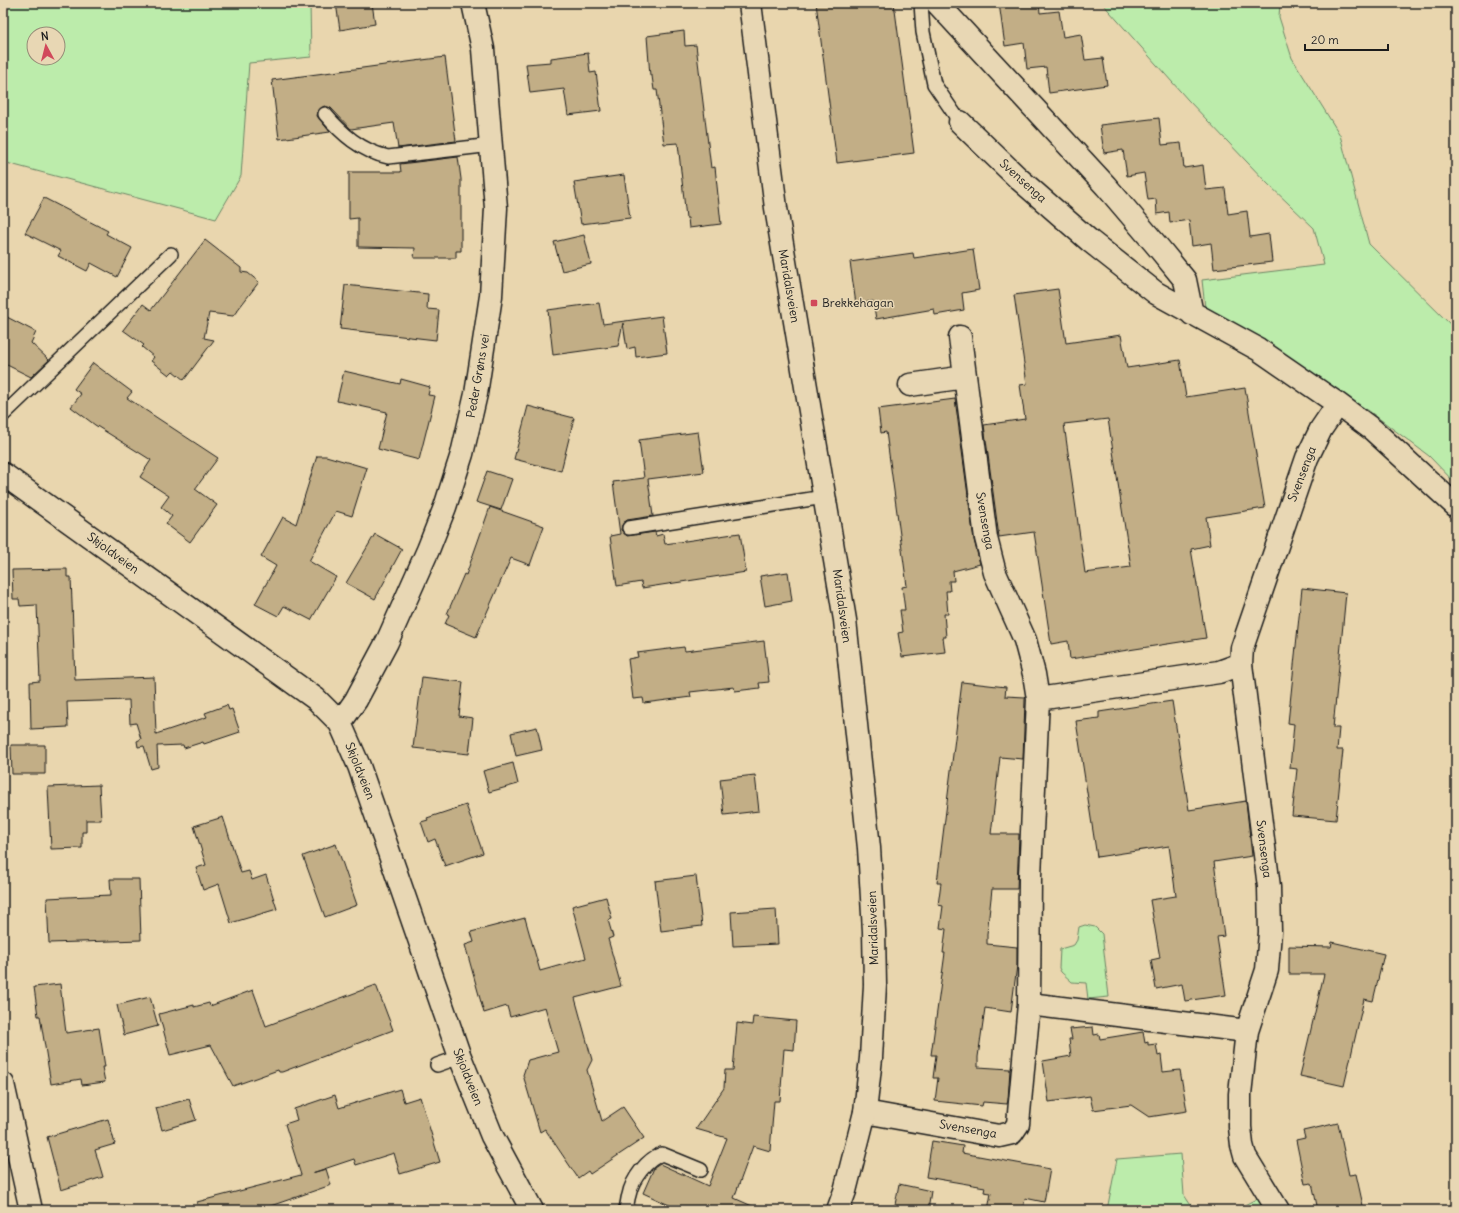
<svg xmlns="http://www.w3.org/2000/svg" width="1459" height="1213" viewBox="0 0 1459 1213" font-family="Delius,sans-serif">
	<rect width="100%" height="100%" fill="#e9d6ae"/>
	<filter id="ink" filterUnits="userSpaceOnUse"><feTurbulence type="fractalNoise" baseFrequency=".025" numOctaves="2"/><feDisplacementMap in="SourceGraphic" scale="8" xChannelSelector="R" yChannelSelector="G"/><feConvolveMatrix kernelMatrix="1 2 1 2 8 2 1 2 1" color-interpolation-filters="sRGB"/></filter>
	<g filter="url(#ink)">
		<path fill="#bcecab" stroke="#6c8464" fill-rule="evenodd" d="M 3,3 L 310,3 L 311,57 L 249,63 L 241,176 L 216,219 L 3,162 ZM 34,34 L 58,34 L 58,58 L 34,58 Z
			M 1102,3 L 1280,3 L 1279,17 L 1292,58 L 1340,135 L 1369,244 L 1456,330 L 1456,484 L 1429,456 L 1369,411 L 1205,308 L 1202,280 L 1324,265 L 1314,228 L 1267,183 L 1188,100 Z
			M 1085,925 L 1095,927 L 1102,934 L 1109,997 L 1088,999 L 1086,983 L 1072,982 L 1061,972 L 1059,968 L 1060,949 L 1074,945 L 1077,940 L 1079,927 Z
			M 1181,1154 L 1184,1195 L 1194,1210 L 1107,1210 L 1117,1159 Z
			M 1260,1197 L 1268,1210 L 1235,1210 Z"/>
		<path fill="#c2ae86" stroke="#1c1c1c" fill-rule="evenodd" d="M 336,3 L 372,3 L 375,24 L 340,30 Z
			M 816,3 L 894,3 L 914,153 L 837,163 Z
			M 999,3 L 1039,3 L 1040,13 L 1059,11 L 1063,37 L 1081,34 L 1085,60 L 1103,58 L 1107,85 L 1049,93 L 1046,67 L 1027,69 L 1024,43 L 1005,46 Z
			M 684,31 L 685,46 L 696,45 L 711,168 L 715,167 L 721,224 L 689,228 L 688,218 L 686,218 L 678,143 L 664,144 L 657,90 L 654,90 L 652,76 L 650,76 L 647,36 Z
			M 588,53 L 590,73 L 596,72 L 601,111 L 568,115 L 564,89 L 530,93 L 526,64 L 551,62 L 551,58 Z
			M 445,57 L 456,141 L 398,148 L 394,123 L 351,129 L 331,108 L 324,106 L 318,111 L 317,116 L 330,132 L 279,139 L 272,80 Z
			M 1159,118 L 1162,145 L 1181,143 L 1184,168 L 1203,165 L 1206,190 L 1225,188 L 1228,214 L 1247,211 L 1250,237 L 1269,234 L 1272,262 L 1214,269 L 1211,243 L 1192,246 L 1189,220 L 1170,223 L 1169,212 L 1157,214 L 1156,199 L 1148,200 L 1144,173 L 1127,176 L 1123,150 L 1104,153 L 1100,125 Z
			M 458,157 L 461,179 L 461,251 L 456,251 L 456,258 L 414,258 L 415,248 L 358,247 L 358,218 L 349,219 L 349,172 L 401,172 L 400,164 Z
			M 624,175 L 630,218 L 581,224 L 574,182 Z
			M 44,198 L 108,231 L 106,234 L 132,248 L 117,277 L 91,263 L 87,271 L 58,256 L 61,251 L 25,233 Z
			M 584,235 L 591,264 L 562,271 L 554,242 Z
			M 205,240 L 241,268 L 241,272 L 248,273 L 259,282 L 233,316 L 209,313 L 204,338 L 214,340 L 184,380 L 173,371 L 169,375 L 151,361 L 154,357 L 142,347 L 144,345 L 123,330 L 143,304 L 151,310 Z
			M 973,249 L 979,290 L 962,293 L 964,310 L 935,315 L 934,309 L 876,319 L 873,301 L 856,304 L 850,262 L 913,253 L 914,258 Z
			M 345,285 L 428,294 L 427,309 L 439,310 L 436,340 L 340,329 Z
			M 1058,289 L 1066,343 L 1121,335 L 1127,368 L 1180,360 L 1186,397 L 1245,388 L 1265,508 L 1206,517 L 1210,545 L 1191,549 L 1206,638 L 1070,659 L 1068,641 L 1051,644 L 1034,532 L 999,537 L 984,425 L 1025,419 L 1020,385 L 1027,384 L 1014,295 ZM 1108,419 L 1131,567 L 1085,573 L 1064,424 Z
			M 599,303 L 603,324 L 662,316 L 667,353 L 636,357 L 635,347 L 627,349 L 623,323 L 618,346 L 553,355 L 548,310 Z
			M 3,315 L 36,332 L 31,343 L 49,360 L 31,377 L 3,363 Z
			M 93,363 L 132,392 L 127,398 L 218,458 L 195,489 L 217,505 L 190,542 L 166,524 L 172,516 L 161,507 L 169,496 L 140,477 L 151,460 L 95,425 L 71,407 L 81,394 L 74,389 Z
			M 344,371 L 400,384 L 401,379 L 430,387 L 428,395 L 435,396 L 419,460 L 378,449 L 387,412 L 337,401 Z
			M 955,399 L 974,540 L 980,564 L 953,571 L 954,581 L 949,581 L 950,591 L 946,591 L 948,614 L 944,614 L 946,637 L 943,637 L 945,652 L 902,657 L 898,633 L 903,632 L 900,610 L 905,610 L 902,587 L 907,586 L 886,432 L 881,433 L 878,409 Z
			M 528,406 L 574,418 L 561,471 L 514,459 Z
			M 698,432 L 704,472 L 648,479 L 653,516 L 627,520 L 622,525 L 621,530 L 627,536 L 655,532 L 656,536 L 663,534 L 665,544 L 740,533 L 746,572 L 642,588 L 641,582 L 617,586 L 610,536 L 620,534 L 613,482 L 644,478 L 639,440 Z
			M 317,456 L 326,456 L 367,468 L 352,516 L 336,511 L 309,561 L 336,577 L 311,620 L 284,606 L 278,616 L 255,604 L 276,566 L 261,557 L 283,517 L 296,524 Z
			M 487,471 L 512,479 L 501,510 L 476,502 Z
			M 490,507 L 544,526 L 530,565 L 511,558 L 476,637 L 445,624 L 449,615 L 447,614 L 464,574 L 466,575 Z
			M 375,534 L 402,549 L 375,599 L 346,583 Z
			M 67,569 L 67,577 L 71,577 L 75,680 L 154,677 L 156,734 L 207,717 L 205,713 L 227,705 L 229,710 L 232,709 L 240,732 L 204,744 L 203,742 L 184,748 L 183,745 L 157,746 L 158,767 L 151,769 L 144,746 L 138,747 L 137,741 L 141,739 L 136,723 L 130,724 L 129,700 L 67,702 L 68,727 L 31,729 L 30,682 L 40,681 L 37,605 L 20,606 L 19,599 L 13,599 L 12,570 Z
			M 788,572 L 792,601 L 765,606 L 760,576 Z
			M 1302,588 L 1346,593 L 1333,728 L 1339,728 L 1337,750 L 1343,750 L 1336,820 L 1292,816 L 1297,769 L 1290,768 L 1294,724 L 1288,723 Z
			M 764,641 L 769,682 L 759,683 L 760,688 L 735,691 L 734,687 L 690,692 L 691,697 L 644,703 L 643,698 L 633,699 L 628,659 L 638,657 L 637,653 L 684,647 L 685,651 Z
			M 422,677 L 463,682 L 459,716 L 473,718 L 469,754 L 413,748 Z
			M 962,682 L 1006,687 L 1005,696 L 1025,697 L 1025,700 L 1023,759 L 1000,757 L 991,834 L 1019,834 L 1017,889 L 992,889 L 987,934 L 987,944 L 1017,947 L 1017,965 L 1011,1012 L 985,1008 L 978,1057 L 978,1067 L 1010,1069 L 1008,1100 L 1007,1104 L 983,1102 L 982,1106 L 935,1101 L 938,1078 L 933,1078 L 936,1055 L 931,1055 L 945,953 L 943,953 L 946,929 L 940,928 L 943,906 L 938,905 L 941,883 L 937,883 Z
			M 1172,701 L 1189,810 L 1246,801 L 1252,856 L 1214,862 L 1224,936 L 1217,937 L 1226,995 L 1185,1001 L 1182,984 L 1156,989 L 1151,960 L 1160,958 L 1150,900 L 1176,896 L 1169,846 L 1097,857 L 1076,721 L 1099,718 L 1099,712 Z
			M 537,727 L 542,750 L 516,756 L 511,733 Z
			M 11,745 L 45,745 L 45,774 L 12,774 Z
			M 513,763 L 518,784 L 489,792 L 483,771 Z
			M 755,775 L 759,811 L 724,815 L 720,779 Z
			M 99,785 L 101,820 L 86,820 L 86,832 L 82,832 L 82,848 L 51,849 L 48,787 Z
			M 466,805 L 483,853 L 445,866 L 435,839 L 428,842 L 421,822 L 428,820 L 427,818 Z
			M 223,817 L 241,873 L 249,871 L 252,880 L 266,875 L 277,909 L 231,923 L 219,884 L 203,890 L 196,868 L 206,865 L 194,826 Z
			M 336,844 L 357,905 L 325,917 L 303,856 Z
			M 696,876 L 702,926 L 661,931 L 655,881 Z
			M 110,879 L 139,879 L 141,940 L 49,943 L 47,898 L 111,895 Z
			M 606,897 L 612,919 L 608,920 L 613,937 L 608,939 L 621,986 L 575,998 L 592,1060 L 587,1070 L 602,1121 L 623,1107 L 644,1138 L 590,1174 L 588,1171 L 578,1178 L 545,1129 L 540,1132 L 523,1075 L 528,1060 L 558,1052 L 545,1007 L 510,1017 L 507,1006 L 484,1013 L 465,945 L 474,942 L 471,932 L 525,918 L 540,971 L 586,958 L 572,906 Z
			M 776,909 L 778,944 L 733,946 L 731,912 Z
			M 1332,942 L 1384,954 L 1373,1001 L 1364,999 L 1344,1086 L 1300,1076 L 1324,974 L 1289,974 L 1289,946 L 1331,947 Z
			M 60,984 L 66,1033 L 99,1028 L 105,1067 L 102,1067 L 105,1082 L 82,1085 L 81,1079 L 51,1084 L 40,1016 L 38,1016 L 34,987 Z
			M 376,985 L 393,1030 L 282,1072 L 279,1072 L 278,1070 L 233,1086 L 211,1045 L 170,1055 L 159,1014 L 194,1005 L 194,1007 L 209,1003 L 210,1006 L 253,990 L 266,1026 Z
			M 150,997 L 158,1026 L 124,1035 L 117,1005 Z
			M 753,1017 L 796,1021 L 794,1050 L 784,1049 L 780,1101 L 774,1101 L 770,1151 L 753,1146 L 734,1198 L 761,1210 L 680,1210 L 643,1193 L 654,1168 L 660,1164 L 708,1186 L 727,1138 L 696,1129 L 724,1088 L 725,1070 L 733,1070 L 737,1023 L 752,1025 Z
			M 1093,1027 L 1094,1035 L 1099,1034 L 1100,1039 L 1143,1032 L 1145,1043 L 1148,1042 L 1148,1045 L 1156,1044 L 1158,1056 L 1161,1055 L 1163,1072 L 1180,1070 L 1187,1111 L 1149,1117 L 1131,1105 L 1093,1110 L 1090,1096 L 1049,1102 L 1043,1061 L 1071,1056 L 1069,1039 L 1072,1039 L 1070,1029 Z
			M 400,1089 L 404,1102 L 420,1097 L 440,1162 L 400,1174 L 394,1153 L 356,1165 L 354,1159 L 312,1173 L 326,1169 L 331,1185 L 259,1210 L 198,1210 L 197,1202 L 301,1175 L 285,1124 L 297,1120 L 294,1109 L 335,1095 L 339,1108 Z
			M 189,1099 L 196,1120 L 162,1130 L 156,1108 Z
			M 108,1119 L 115,1144 L 95,1150 L 103,1177 L 61,1190 L 47,1137 Z
			M 1338,1123 L 1349,1175 L 1356,1174 L 1364,1210 L 1318,1210 L 1312,1183 L 1305,1184 L 1296,1140 L 1305,1138 L 1303,1131 Z
			M 932,1141 L 963,1146 L 962,1153 L 1050,1169 L 1044,1202 L 1025,1198 L 1023,1210 L 988,1210 L 991,1193 L 984,1192 L 985,1187 L 926,1177 Z
			M 899,1184 L 931,1191 L 928,1210 L 894,1210 Z"/>
		<g fill="none" stroke-linecap="round" stroke-linejoin="round">
			<defs>
				<path id="lane" d="M 921,3 L 923,32 L 934,84 L 960,122
					M 325,114 C 342,134 361,151 388,157 L 492,145
					M 3,415 L 171,254
					M 629,528 L 824,497
					M 437,1065 L 460,1057
					M 625,1210 C 628,1205 627,1200 629,1195 C 632,1179 647,1159 662,1154 L 701,1170"/>
				<path id="street" d="M 937,3 L 1106,186 L 1158,247 L 1185,280 L 1192,314
					M 960,122 L 1018,178 L 1090,241 L 1156,293 L 1258,349 L 1338,404 L 1373,430 L 1456,506
					M 910,385 L 965,377
					M 3,474 L 316,699 L 340,723 L 359,766 L 460,1057 L 492,1136 L 532,1210
					M 1038,699 L 1219,672 L 1241,664
					M 340,723 L 356,700 L 387,642 L 428,550 L 445,507 L 462,454 L 476,394 L 491,296 L 496,208 L 483,49 L 473,3
					M 1029,1004 L 1247,1031
					M 3,1084 L 31,1210
					M 865,1112 L 999,1136 L 1012,1133 L 1018,1124 L 1029,1004 L 1030,876 L 1038,699 L 1034,674 L 1025,640 L 995,573 L 986,538 L 960,337
					M 1278,1210 L 1245,1156 L 1242,1145 L 1240,1127 L 1240,1094 L 1247,1031 L 1267,970 L 1270,932 L 1269,887 L 1241,664 L 1242,648 L 1307,458 L 1321,429 L 1338,404"/>
				<path id="secondary" d="M 750,3 L 776,208 L 845,620 L 869,848 L 874,931 L 875,985 L 871,1058 L 865,1112 L 845,1191 L 838,1210"/>
			</defs>
			<use href="#lane" stroke="#1c1c1c" stroke-width="16"/>
			<use href="#street" stroke="#1c1c1c" stroke-width="25"/>
			<use href="#secondary" stroke="#1c1c1c" stroke-width="25"/>
			<use href="#lane" stroke="#e8d7b4" stroke-width="13"/>
			<use href="#street" stroke="#e8d7b4" stroke-width="22"/>
			<use href="#secondary" stroke="#e8d7b4" stroke-width="22"/>
		</g>
	</g>
	<rect fill="#d1495b" stroke="#e8d7b4" stroke-width="1.5" x="810" y="299" width="8" height="8" rx="2"/>
	<g text-anchor="middle" stroke-width="3" stroke-linejoin="round" paint-order="stroke">
		<g font-size="12" fill="#1c1c1c" stroke="#e8d7b4">
			<text transform="translate(1023 181) rotate(42)" y="4">Svensenga</text>
			<text transform="translate(789 286) rotate(80)" y="4">Maridalsveien</text>
			<text transform="translate(478 376) rotate(-80)" y="4">Peder Grøns vei</text>
			<text transform="translate(1302 474) rotate(-69)" y="4">Svensenga</text>
			<text transform="translate(985 521) rotate(80)" y="4">Svensenga</text>
			<text transform="translate(113 553) rotate(36)" y="4">Skjoldveien</text>
			<text transform="translate(842 606) rotate(82)" y="4">Maridalsveien</text>
			<text transform="translate(360 771) rotate(68)" y="4">Skjoldveien</text>
			<text transform="translate(1264 849) rotate(83)" y="4">Svensenga</text>
			<text transform="translate(873 928) rotate(-92)" y="4">Maridalsveien</text>
			<text transform="translate(468 1077) rotate(68)" y="4">Skjoldveien</text>
			<text transform="translate(968 1129) rotate(10)" y="4">Svensenga</text>
		</g>
		<g font-size="12" fill="#1c1c1c" stroke="#e8d7b4" text-anchor="start">
			<text x="822" y="307">Brekkehagan</text>
		</g>
	</g>
	<rect width="1459" height="1213" fill="none" stroke="#e8d7b4" stroke-width="16"/>
	<rect x="8" y="8" width="1443" height="1197" fill="none" stroke="#1c1c1c" stroke-width="1.5" filter="url(#ink)"/>
	<g transform="translate(46 46) rotate(353)"><circle r="19" fill="#e8d7b4" stroke="#968c77"/>
	<path d="M0-3L7 15L0 10L-7 15Z" fill="#d1495b"/>
	<text y="-6" font-size="11" font-weight="bold" text-anchor="middle" fill="#1c1c1c">N</text>
	</g>
	<path d="M1305 44v6h83v-6" fill="none" stroke="#1c1c1c" stroke-width="2"/>
	<text x="1311" y="44" font-size="12" fill="#1c1c1c" stroke="#e8d7b4" stroke-width="3" paint-order="stroke">20 m</text>
</svg>
